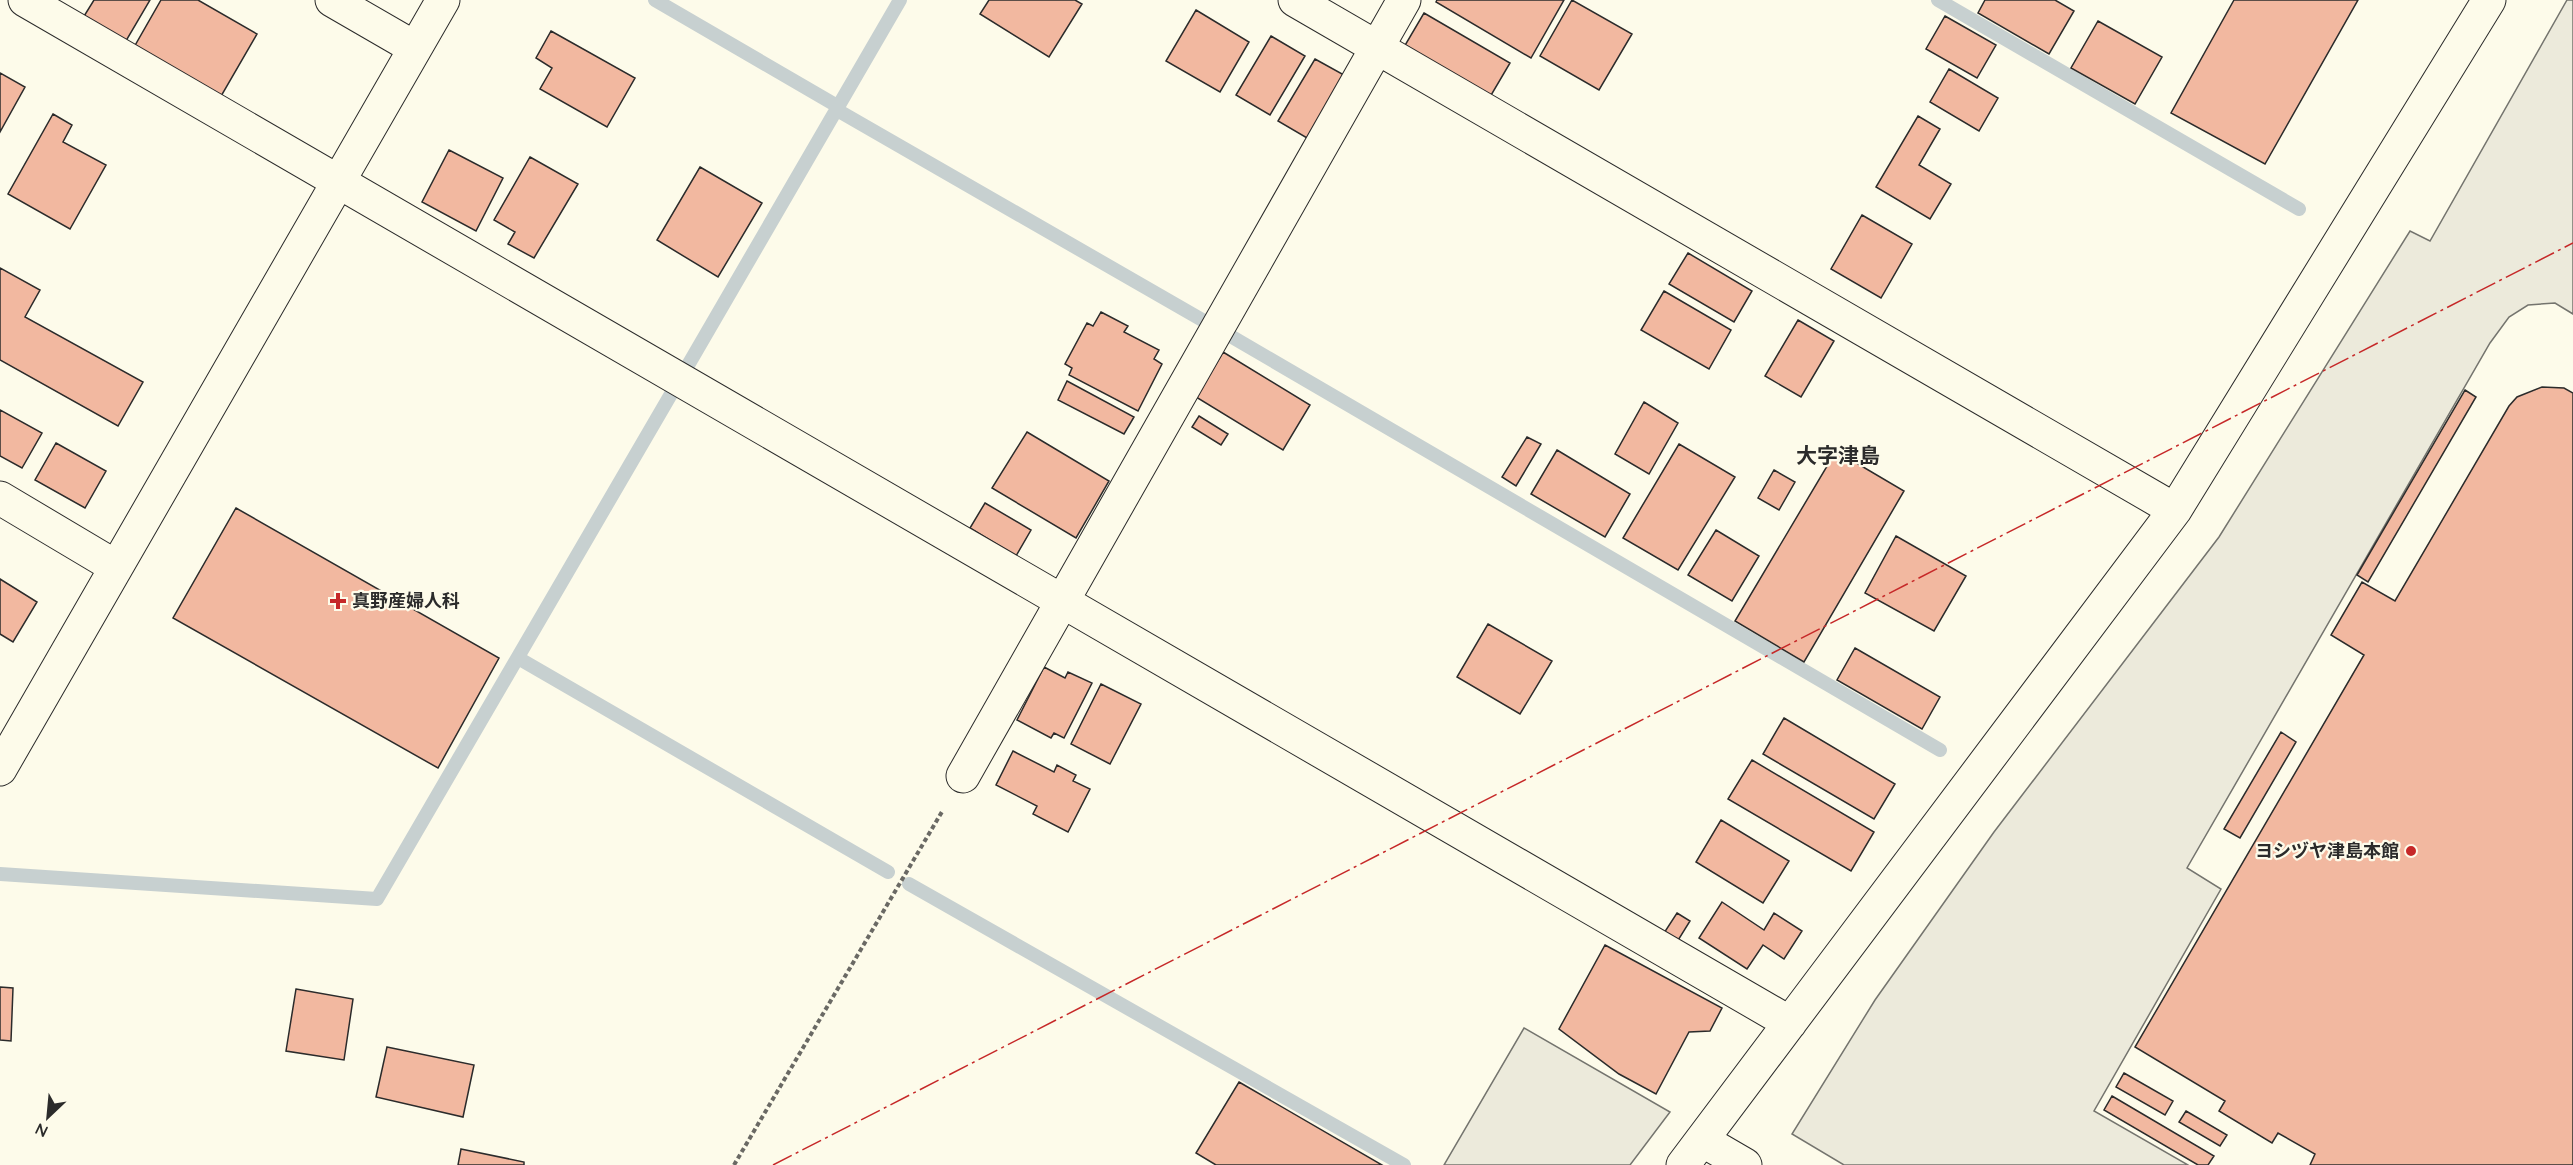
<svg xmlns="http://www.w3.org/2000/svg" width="2573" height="1165" viewBox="0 0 2573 1165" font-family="Quicksand,'Noto Sans JP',sans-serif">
	<rect width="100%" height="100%" fill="#fdfbea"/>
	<path fill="#eceadb" stroke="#74746e" stroke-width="1.5" d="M 2567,0 L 2573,0 L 2573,314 L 2555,303 L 2528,305 L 2509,317 L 2490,343 L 2187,868 L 2221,889 L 2094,1111 L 2188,1165 L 1844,1165 L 1792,1134 L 1875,1000 L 1994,832 L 2219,537 L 2410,231 L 2430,241 Z
		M 1524,1028 L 1670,1112 L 1630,1165 L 1444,1165 Z"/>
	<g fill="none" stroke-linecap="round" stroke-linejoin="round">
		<path stroke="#c7d0d0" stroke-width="14" d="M 655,0 L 839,107
			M 1938,0 L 2299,209
			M 837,110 L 1204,321
			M 1227,334 L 1940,750
			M 687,367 L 900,0
			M 518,658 L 888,872
			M 0,874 L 377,899 L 674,389
			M 909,884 L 1404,1165"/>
	</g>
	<path fill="#f2b8a0" stroke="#2b2b2b" stroke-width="1.5" d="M 94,0 L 150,0 L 123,46 L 81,21 Z
		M 161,0 L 198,0 L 257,34 L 220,98 L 133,49 Z
		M 989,0 L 1075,0 L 1082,4 L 1049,57 L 980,14 Z
		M 1437,0 L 1564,0 L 1531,58 L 1436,2 Z
		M 1572,0 L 1632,34 L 1599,90 L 1540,56 Z
		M 1985,0 L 2055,0 L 2074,11 L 2049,54 L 1978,13 Z
		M 2234,0 L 2358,0 L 2265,164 L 2171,113 Z
		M 1196,10 L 1249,42 L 1220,92 L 1166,61 Z
		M 1424,13 L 1510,63 L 1490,97 L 1404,47 Z
		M 1945,16 L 1996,45 L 1977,78 L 1926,49 Z
		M 2098,21 L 2162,57 L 2135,104 L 2071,68 Z
		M 551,31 L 635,78 L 607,127 L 540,89 L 552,68 L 536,58 Z
		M 1271,36 L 1305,56 L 1270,115 L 1236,95 Z
		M 1315,59 L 1344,75 L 1307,138 L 1278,121 Z
		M 1949,69 L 1998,98 L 1979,131 L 1930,102 Z
		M 0,73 L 25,87 L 0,132 Z
		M 53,114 L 72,125 L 63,142 L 106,165 L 70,229 L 8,194 Z
		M 1918,116 L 1940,129 L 1919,165 L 1951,184 L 1930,219 L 1876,187 Z
		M 449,150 L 503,178 L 476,231 L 422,202 Z
		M 530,157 L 578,184 L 534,258 L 508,244 L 515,232 L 494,220 Z
		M 700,167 L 762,203 L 718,277 L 657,240 Z
		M 1862,215 L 1912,244 L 1881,298 L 1831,269 Z
		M 1688,253 L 1752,291 L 1734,322 L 1669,284 Z
		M 0,268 L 40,290 L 25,317 L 143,382 L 118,426 L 0,360 Z
		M 1664,291 L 1731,330 L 1709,369 L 1641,330 Z
		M 1101,312 L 1128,326 L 1124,332 L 1159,350 L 1154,359 L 1162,364 L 1138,411 L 1069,375 L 1072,368 L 1065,364 L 1087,323 L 1093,326 Z
		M 1798,320 L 1834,341 L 1801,397 L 1765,376 Z
		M 1223,352 L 1310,405 L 1283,450 L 1196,397 Z
		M 1067,381 L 1134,417 L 1124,434 L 1058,400 Z
		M 2542,387 L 2564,388 L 2573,393 L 2573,1165 L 2310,1165 L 2315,1154 L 2278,1133 L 2272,1143 L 2219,1111 L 2225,1101 L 2135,1047 L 2364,655 L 2331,635 L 2362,582 L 2395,601 L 2509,406 L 2517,397 Z
		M 2465,390 L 2476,397 L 2368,582 L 2357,575 Z
		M 1644,402 L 1678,423 L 1649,474 L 1615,454 Z
		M 0,410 L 42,433 L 22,468 L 0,456 Z
		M 1199,416 L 1228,434 L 1221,445 L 1192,427 Z
		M 1027,432 L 1109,481 L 1076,538 L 992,488 Z
		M 1527,437 L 1541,444 L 1516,486 L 1502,477 Z
		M 56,443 L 106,471 L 85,508 L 35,480 Z
		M 1679,444 L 1735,477 L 1678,570 L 1623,538 Z
		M 1557,450 L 1630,494 L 1605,537 L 1531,494 Z
		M 1836,451 L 1904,491 L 1804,662 L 1735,621 Z
		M 1774,470 L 1795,482 L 1779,510 L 1758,498 Z
		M 985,503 L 1031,530 L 1016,556 L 970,528 Z
		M 236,508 L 499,658 L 438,768 L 173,618 Z
		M 1716,530 L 1759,556 L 1732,601 L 1688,575 Z
		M 1896,536 L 1966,576 L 1934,631 L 1865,593 Z
		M 0,579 L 37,602 L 13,642 L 0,634 Z
		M 1488,624 L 1552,661 L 1520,714 L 1457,677 Z
		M 1855,648 L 1940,697 L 1922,729 L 1837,680 Z
		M 1044,667 L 1065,678 L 1068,672 L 1092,683 L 1064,738 L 1054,733 L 1051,738 L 1017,720 Z
		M 1101,684 L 1141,704 L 1110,764 L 1071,744 Z
		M 1784,718 L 1895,784 L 1874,819 L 1763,754 Z
		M 2281,732 L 2296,742 L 2240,838 L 2224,829 Z
		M 1013,751 L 1054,772 L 1057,765 L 1076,775 L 1073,781 L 1090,789 L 1068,832 L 1033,814 L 1037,806 L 996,785 Z
		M 1752,760 L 1874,832 L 1851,871 L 1728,799 Z
		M 1721,820 L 1789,861 L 1763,903 L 1696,862 Z
		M 1722,902 L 1764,930 L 1774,913 L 1802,931 L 1784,959 L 1763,945 L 1747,969 L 1699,938 Z
		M 1677,913 L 1690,921 L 1677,942 L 1664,933 Z
		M 1605,945 L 1722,1008 L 1710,1031 L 1689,1032 L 1656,1094 L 1619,1074 L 1559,1029 Z
		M 0,987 L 13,988 L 11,1041 L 0,1040 Z
		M 296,989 L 353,999 L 344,1060 L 286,1051 Z
		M 387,1047 L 474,1065 L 463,1117 L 376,1097 Z
		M 2124,1073 L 2173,1101 L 2165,1115 L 2116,1087 Z
		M 1239,1082 L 1382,1165 L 1216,1165 L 1196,1153 Z
		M 2112,1096 L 2214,1156 L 2208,1165 L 2198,1165 L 2104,1110 Z
		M 2186,1111 L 2227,1135 L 2220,1146 L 2179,1122 Z
		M 461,1149 L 524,1162 L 524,1165 L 458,1165 Z"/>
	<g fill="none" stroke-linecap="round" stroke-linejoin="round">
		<defs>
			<path id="minor" d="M 25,0 L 1790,1023
				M 332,0 L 415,48
				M 1295,0 L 2175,510
				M 0,498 L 116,567
				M 0,769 L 443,0
				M 963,776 L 1404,0
				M 1702,1140 L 1745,1165
				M 1683,1165 L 2175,510 L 2489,0"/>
		</defs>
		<use href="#minor" stroke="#2b2b2b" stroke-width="35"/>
		<path stroke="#6a6964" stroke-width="4" stroke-dasharray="4.5 3" stroke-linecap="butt" d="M 734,1165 L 943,810"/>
		<use href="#minor" stroke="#fdfbea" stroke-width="33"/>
		<path stroke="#c62828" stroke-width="1.5" stroke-dasharray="21 4.5 3 4.5" stroke-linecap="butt" d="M 773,1165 L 2573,243"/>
	</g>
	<g fill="#c62828" stroke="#fdfbea" stroke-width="2">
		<path d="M335 592h6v6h6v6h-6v6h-6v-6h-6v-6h6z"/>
		<circle cx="2411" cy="851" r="6"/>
	</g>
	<g text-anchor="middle" stroke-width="4.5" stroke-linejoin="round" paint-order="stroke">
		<g font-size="18" font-weight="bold" fill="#2b2b2b" stroke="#fdfbea" text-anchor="start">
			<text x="352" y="607">真野産婦人科</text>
			<text x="2399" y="857" text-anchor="end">ヨシヅヤ津島本館</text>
		</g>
		<g font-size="21" font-weight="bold" fill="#2b2b2b" stroke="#fdfbea">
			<text x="1838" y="463">大字津島</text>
		</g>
	</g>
	<g transform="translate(48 1117) rotate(206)" stroke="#fdfbea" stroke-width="4.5" paint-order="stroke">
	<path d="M0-4.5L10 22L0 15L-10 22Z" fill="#2b2b2b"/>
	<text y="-9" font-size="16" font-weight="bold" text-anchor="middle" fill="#2b2b2b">N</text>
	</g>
</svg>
